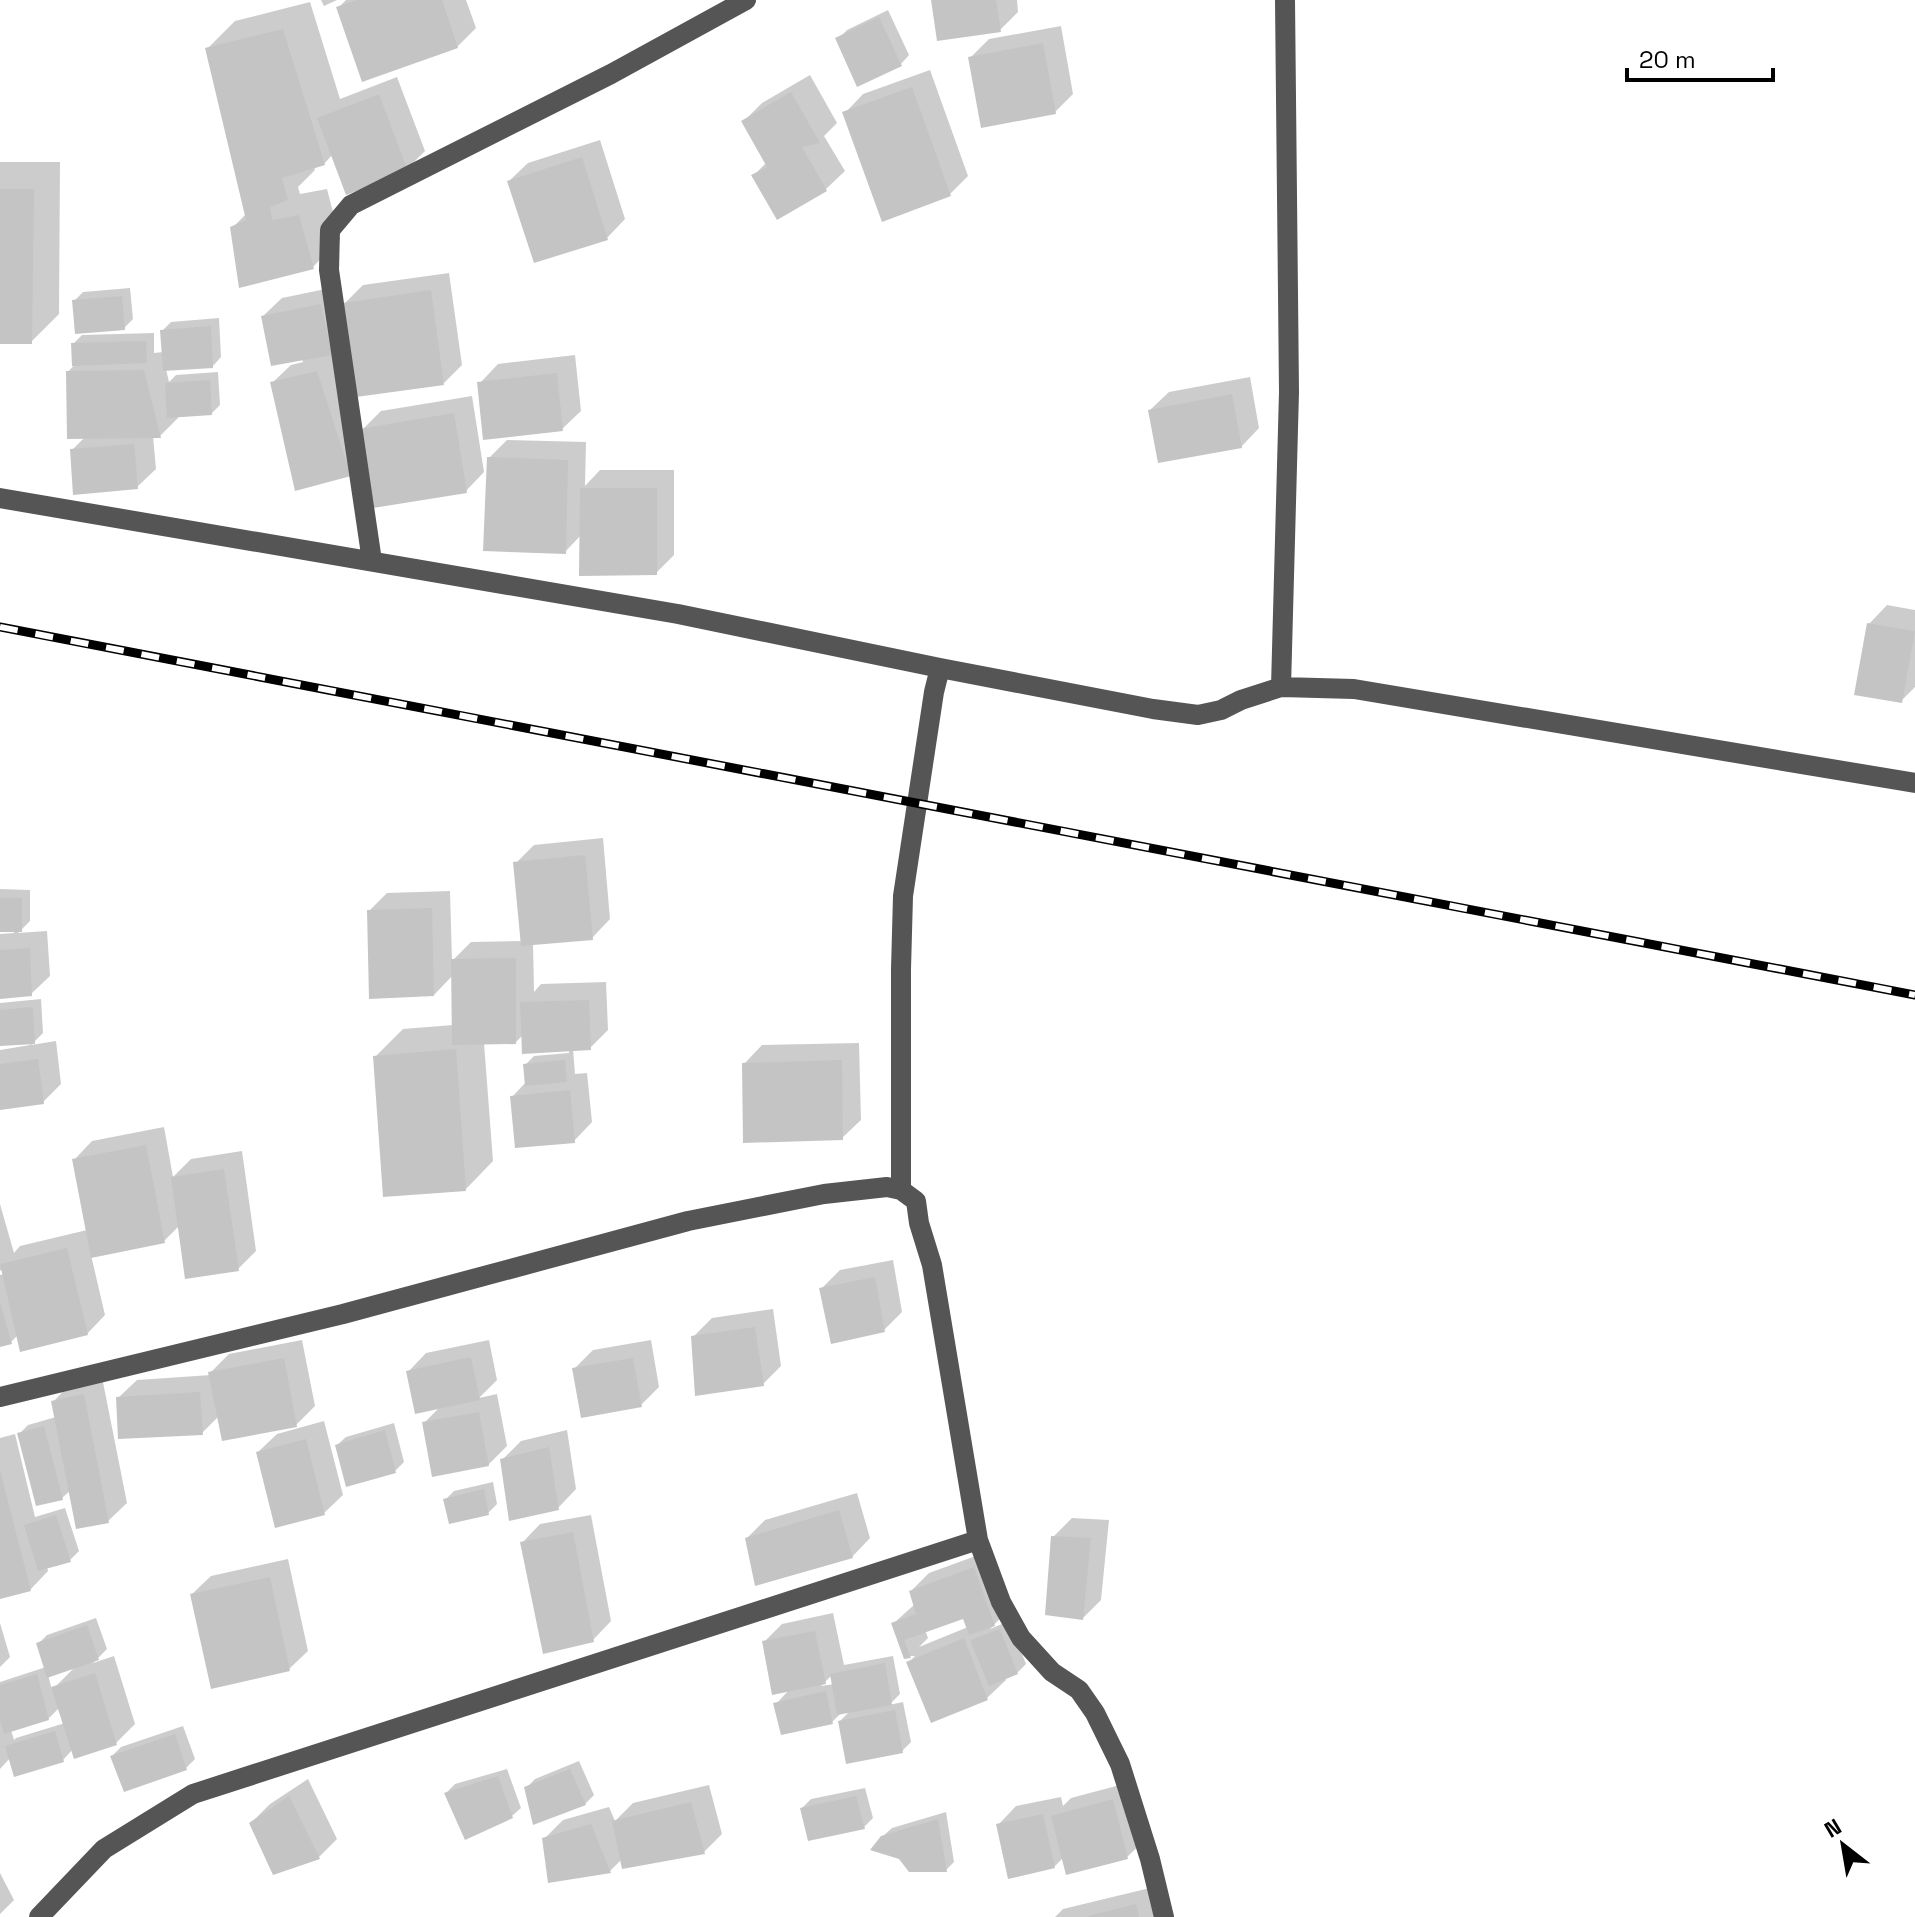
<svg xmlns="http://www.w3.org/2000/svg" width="1915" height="1917" viewBox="0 0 1915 1917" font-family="'Space Grotesk',sans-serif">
	<rect width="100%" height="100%" fill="#fff"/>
	<path fill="#0003" fill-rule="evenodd" d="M 321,0 L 337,0 L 324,6 Z
		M 346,0 L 466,0 L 476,28 L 457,47 L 338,8 Z
		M 933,0 L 1017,0 L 1018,12 L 1000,30 Z
		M 310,2 L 340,99 L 397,77 L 425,151 L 407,169 L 333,154 L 324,164 L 314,166 L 315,170 L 298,187 L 300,194 L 327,189 L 340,239 L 313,267 L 232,228 L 246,214 L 207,49 L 235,21 Z
		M 888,10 L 909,55 L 901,64 L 838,39 L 847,30 Z
		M 1061,26 L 1073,94 L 1055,112 L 970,58 L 989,39 Z
		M 930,70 L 968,176 L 950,194 L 845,113 L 863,94 Z
		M 810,75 L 837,123 L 824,136 L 845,171 L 826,189 L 777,217 L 753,176 L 767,162 L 743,122 L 762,103 Z
		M 600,140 L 625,219 L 607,238 L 509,181 L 528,163 Z
		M 0,162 L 60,162 L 59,314 L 31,342 L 0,342 Z
		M 449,273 L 462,365 L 444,383 L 335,353 L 360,432 L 381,411 L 472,396 L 484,472 L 466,491 L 350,474 L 272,383 L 291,365 L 303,362 L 302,358 L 263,316 L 282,298 L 340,286 L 343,305 L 363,285 Z
		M 130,288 L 133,319 L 124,328 L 74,301 L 83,292 Z
		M 219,318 L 221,357 L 213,366 L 166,369 L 169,382 L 176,375 L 218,372 L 220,405 L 211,414 L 178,415 L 178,418 L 160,436 L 153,436 L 156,469 L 137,487 L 72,450 L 85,437 L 68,372 L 74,365 L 73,344 L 82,335 L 154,333 L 154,353 L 163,352 L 162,331 L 171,322 Z
		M 575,355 L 581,411 L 562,429 L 480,383 L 498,364 Z
		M 1250,377 L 1259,428 L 1241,447 L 1150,410 L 1169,392 Z
		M 507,440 L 586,442 L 585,486 L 600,470 L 674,470 L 674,555 L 656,573 L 581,535 L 565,552 L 489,458 Z
		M 1887,605 L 1915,610 L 1915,687 L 1901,701 L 1869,624 Z
		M 603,838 L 610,919 L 592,938 L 533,943 L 534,992 L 541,984 L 606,982 L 608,1030 L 590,1048 L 573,1049 L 575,1074 L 587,1073 L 592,1122 L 574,1141 L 512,1097 L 526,1082 L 525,1065 L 534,1056 L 569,1053 L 569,1049 L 524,1034 L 516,1042 L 484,1043 L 493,1161 L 466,1189 L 375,1057 L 403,1029 L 453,1025 L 453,975 L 434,995 L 369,911 L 387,893 L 450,891 L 452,961 L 471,942 L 523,941 L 516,863 L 534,845 Z
		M 0,889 L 30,890 L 30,921 L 18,933 L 47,931 L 50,976 L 31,994 L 0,997 L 0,934 L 14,933 L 14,930 L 0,930 Z
		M 41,999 L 43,1033 L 31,1045 L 56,1041 L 61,1084 L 43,1102 L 0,1108 L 0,1050 L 30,1045 L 30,1042 L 0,1044 L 0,1003 Z
		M 859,1043 L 861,1120 L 842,1138 L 744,1064 L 762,1045 Z
		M 164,1127 L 173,1177 L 191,1159 L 242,1151 L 256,1251 L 238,1269 L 180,1225 L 164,1241 L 91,1255 L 105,1315 L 87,1334 L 18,1335 L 11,1342 L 0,1344 L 0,1275 L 4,1274 L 3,1268 L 0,1271 L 0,1204 L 14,1253 L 20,1246 L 87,1230 L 74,1160 L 92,1141 Z
		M 893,1260 L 902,1312 L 884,1330 L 821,1289 L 840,1270 Z
		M 773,1309 L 781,1366 L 763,1384 L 693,1337 L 712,1318 Z
		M 302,1340 L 315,1406 L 296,1425 L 219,1416 L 202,1433 L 118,1398 L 137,1380 L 211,1375 L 210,1373 L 229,1354 Z
		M 489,1340 L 497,1380 L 479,1398 L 497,1394 L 507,1446 L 488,1465 L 424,1423 L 441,1406 L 408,1372 L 426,1353 Z
		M 651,1340 L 659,1387 L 641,1405 L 574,1369 L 593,1350 Z
		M 102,1377 L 127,1503 L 108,1521 L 71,1490 L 62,1498 L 19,1434 L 28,1425 L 56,1417 L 53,1402 L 71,1383 Z
		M 324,1421 L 343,1495 L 324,1513 L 258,1452 L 277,1434 Z
		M 394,1423 L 404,1462 L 395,1471 L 337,1445 L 346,1437 Z
		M 567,1430 L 576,1489 L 558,1508 L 502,1460 L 521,1441 Z
		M 15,1434 L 35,1517 L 65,1508 L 79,1551 L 70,1560 L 47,1566 L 48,1571 L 30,1590 L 0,1597 L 0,1438 Z
		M 493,1482 L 497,1504 L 488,1513 L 445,1500 L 454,1491 Z
		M 857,1493 L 870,1538 L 852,1557 L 747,1538 L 765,1520 Z
		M 591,1515 L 611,1621 L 593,1640 L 522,1543 L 540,1524 Z
		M 1072,1518 L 1109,1520 L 1101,1600 L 1083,1618 L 1053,1537 Z
		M 992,1550 L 1012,1606 L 990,1629 L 1009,1621 L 1026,1664 L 1017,1673 L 1005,1678 L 1006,1680 L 987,1698 L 932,1720 L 909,1662 L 915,1656 L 905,1656 L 894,1623 L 915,1604 L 911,1591 L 929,1573 ZM 964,1617 L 968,1627 L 919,1647 L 928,1638 L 925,1630 Z
		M 288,1559 L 308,1651 L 289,1669 L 192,1594 L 211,1576 Z
		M 833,1613 L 844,1665 L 893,1656 L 900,1694 L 889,1705 L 903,1702 L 911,1742 L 902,1751 L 840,1721 L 851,1710 L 841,1713 L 832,1722 L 776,1704 L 789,1690 L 764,1642 L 782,1624 ZM 832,1675 L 834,1684 L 821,1686 Z
		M 96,1618 L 107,1649 L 93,1663 L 114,1656 L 135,1724 L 116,1743 L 73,1749 L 63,1760 L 10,1758 L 0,1769 L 0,1682 L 46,1667 L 38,1644 L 47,1635 ZM 76,1666 L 52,1690 L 48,1675 ZM 60,1707 L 65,1723 L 16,1738 L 14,1740 L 11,1730 L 48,1719 Z
		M 0,1623 L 10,1657 L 0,1667 Z
		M 183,1726 L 195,1759 L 186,1768 L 112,1756 L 121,1747 Z
		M 579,1761 L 594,1795 L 585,1804 L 526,1788 L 535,1779 Z
		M 507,1769 L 521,1808 L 512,1816 L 446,1793 L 455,1784 Z
		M 308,1779 L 337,1839 L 319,1857 L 274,1872 L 251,1823 L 270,1804 Z
		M 1131,1782 L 1146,1839 L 1127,1857 L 1064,1857 L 1054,1867 L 998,1825 L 1016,1806 L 1061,1797 L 1063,1806 L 1071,1798 Z
		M 709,1785 L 722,1834 L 704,1852 L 622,1859 L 610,1871 L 544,1839 L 563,1820 L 609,1807 L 615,1821 L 633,1803 Z
		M 865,1788 L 873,1818 L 864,1827 L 802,1808 L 811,1799 Z
		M 946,1812 L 954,1862 L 946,1870 L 900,1857 L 882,1837 L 892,1828 Z
		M 0,1873 L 14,1900 L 0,1914 Z
		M 1154,1887 L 1161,1917 L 1055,1917 L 1063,1909 Z"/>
	<path fill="#c4c4c4" d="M 357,0 L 442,0 L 458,48 L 362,82 L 336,7 Z
		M 931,0 L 996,0 L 1001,32 L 937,41 Z
		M 879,17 L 902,66 L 857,87 L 835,38 Z
		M 283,29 L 325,165 L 282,178 L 288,200 L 270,207 L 272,220 L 299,215 L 314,269 L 239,288 L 230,227 L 246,220 L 205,48 Z
		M 1043,43 L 1056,114 L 981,128 L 968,57 Z
		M 912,87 L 951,196 L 882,222 L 842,112 Z
		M 791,92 L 820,143 L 802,147 L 827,191 L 777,220 L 751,175 L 767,167 L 741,121 Z
		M 379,94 L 408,171 L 346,195 L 317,118 Z
		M 582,157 L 608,240 L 534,263 L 507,181 Z
		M 0,189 L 34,189 L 32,344 L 0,344 Z
		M 431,290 L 444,385 L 356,397 L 343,303 Z
		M 122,296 L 125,330 L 75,334 L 72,300 Z
		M 321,304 L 332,355 L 271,366 L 261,316 Z
		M 211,326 L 213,368 L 163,371 L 160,330 Z
		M 146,341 L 147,363 L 72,366 L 71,343 Z
		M 144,370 L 161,438 L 67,439 L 66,371 Z
		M 317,371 L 351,476 L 295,491 L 270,382 Z
		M 557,373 L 563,431 L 483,440 L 477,382 Z
		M 210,380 L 212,415 L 167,418 L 165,383 Z
		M 1232,394 L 1242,448 L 1158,463 L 1148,410 Z
		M 454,413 L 467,493 L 373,508 L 360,429 Z
		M 134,444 L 138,489 L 73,495 L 70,449 Z
		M 487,457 L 568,460 L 566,554 L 483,551 Z
		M 580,488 L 657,488 L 657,575 L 579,576 Z
		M 1867,623 L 1915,631 L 1902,703 L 1854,695 Z
		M 585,855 L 593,940 L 521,946 L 513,862 Z
		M 0,898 L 22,898 L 22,932 L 0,932 Z
		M 432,908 L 434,996 L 369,999 L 367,910 Z
		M 30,948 L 32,996 L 0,999 L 0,950 Z
		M 516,958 L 516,1044 L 452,1045 L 451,959 Z
		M 589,1000 L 591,1050 L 522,1054 L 520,1002 Z
		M 33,1007 L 35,1044 L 0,1046 L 0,1010 Z
		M 456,1049 L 466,1191 L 383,1197 L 373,1056 Z
		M 38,1059 L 44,1104 L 0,1110 L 0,1064 Z
		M 565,1060 L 567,1082 L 525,1086 L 523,1064 Z
		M 842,1060 L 843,1140 L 743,1143 L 742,1063 Z
		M 570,1090 L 575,1143 L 515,1148 L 510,1096 Z
		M 146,1145 L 165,1243 L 91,1258 L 72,1159 Z
		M 224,1169 L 239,1271 L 185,1279 L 171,1177 Z
		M 67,1248 L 88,1335 L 20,1352 L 0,1264 Z
		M 875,1277 L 885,1332 L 831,1344 L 819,1288 Z
		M 0,1303 L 12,1344 L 0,1347 Z
		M 755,1327 L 764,1386 L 695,1396 L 691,1336 Z
		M 471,1357 L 480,1400 L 415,1414 L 406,1371 Z
		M 284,1358 L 297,1427 L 222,1441 L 208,1372 Z
		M 633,1358 L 642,1407 L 581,1418 L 572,1368 Z
		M 200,1392 L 203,1435 L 118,1439 L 116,1397 Z
		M 84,1394 L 109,1523 L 76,1529 L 51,1401 Z
		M 479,1412 L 489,1466 L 432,1477 L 422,1422 Z
		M 44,1426 L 63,1500 L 36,1506 L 17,1433 Z
		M 385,1430 L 396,1473 L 346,1487 L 335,1445 Z
		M 306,1439 L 325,1515 L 275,1528 L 256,1452 Z
		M 549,1447 L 559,1510 L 509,1521 L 500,1459 Z
		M 0,1470 L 31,1591 L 0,1599 Z
		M 484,1489 L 489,1515 L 449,1524 L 443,1499 Z
		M 839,1510 L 853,1558 L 755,1586 L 745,1538 Z
		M 56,1515 L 71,1562 L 38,1571 L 24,1525 Z
		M 573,1532 L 594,1642 L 543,1654 L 520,1542 Z
		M 1051,1536 L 1091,1538 L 1083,1620 L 1045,1615 Z
		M 974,1567 L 995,1626 L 969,1635 L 963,1619 L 904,1640 L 911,1658 L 904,1659 L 891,1623 L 916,1614 L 909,1591 Z
		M 270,1577 L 290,1671 L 211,1689 L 190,1594 Z
		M 87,1625 L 99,1660 L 47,1678 L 36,1643 Z
		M 1000,1629 L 1018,1674 L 989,1686 L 970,1640 Z
		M 815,1631 L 826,1684 L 772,1695 L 762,1641 Z
		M 964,1638 L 988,1700 L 931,1723 L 906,1662 Z
		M 885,1663 L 892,1705 L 837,1715 L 830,1674 Z
		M 95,1673 L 117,1745 L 74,1759 L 51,1687 Z
		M 37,1674 L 49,1720 L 4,1734 L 0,1720 L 0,1685 Z
		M 826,1691 L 833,1724 L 781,1735 L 773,1703 Z
		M 895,1710 L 903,1753 L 846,1764 L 838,1721 Z
		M 55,1731 L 64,1762 L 14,1777 L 5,1746 Z
		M 175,1734 L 187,1770 L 124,1792 L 110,1756 Z
		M 570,1769 L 586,1805 L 533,1825 L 524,1787 Z
		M 498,1776 L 513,1818 L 465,1840 L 444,1793 Z
		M 289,1796 L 320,1859 L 273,1875 L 249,1823 Z
		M 856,1796 L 865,1829 L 808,1841 L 800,1808 Z
		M 1113,1799 L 1128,1859 L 1066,1875 L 1051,1816 Z
		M 691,1802 L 705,1854 L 622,1869 L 612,1821 Z
		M 1043,1814 L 1055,1868 L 1008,1879 L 996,1824 Z
		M 938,1819 L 947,1872 L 909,1872 L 899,1859 L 870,1850 L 881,1836 Z
		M 591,1824 L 611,1873 L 548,1883 L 542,1838 Z
		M 1136,1904 L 1139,1917 L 1089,1917 L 1088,1916 Z"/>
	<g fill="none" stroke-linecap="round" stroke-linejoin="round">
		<path stroke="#555" stroke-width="20" d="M 0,498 L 678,614 L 940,668 L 1153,709 L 1198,715 L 1221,710 L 1241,700 L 1281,687 L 1354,689 L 1915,783
			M 372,561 L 329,270 L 330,230 L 351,205 L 611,74 L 746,0
			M 1281,687 L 1289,392 L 1285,0
			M 901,1190 L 901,969 L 903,896 L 934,692 L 940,668
			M 0,1397 L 343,1314 L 688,1221 L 824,1194 L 887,1187 L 901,1190 L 916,1201 L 919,1223 L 932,1265 L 978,1540 L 1001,1602 L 1021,1638 L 1052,1672 L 1079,1690 L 1095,1713 L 1120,1764 L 1150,1859 L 1164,1917
			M 39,1917 L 104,1849 L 193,1794 L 978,1540"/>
		<defs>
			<path id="rail" d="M 0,627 L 1915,995"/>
		</defs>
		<use href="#rail" stroke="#000" stroke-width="9"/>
		<use href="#rail" stroke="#fff" stroke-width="6" stroke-dasharray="18" stroke-linecap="butt"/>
	</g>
	<g transform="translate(1843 1845) rotate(329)" stroke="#ffffff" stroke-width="6" paint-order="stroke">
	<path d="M0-6L14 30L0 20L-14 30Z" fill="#000000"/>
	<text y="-12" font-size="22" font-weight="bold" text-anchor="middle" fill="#000000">N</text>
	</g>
	<path d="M1627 68v12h146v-12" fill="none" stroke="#000000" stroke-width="4"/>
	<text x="1639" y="68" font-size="24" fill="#000000" stroke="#ffffff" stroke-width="6" paint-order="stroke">20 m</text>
</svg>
